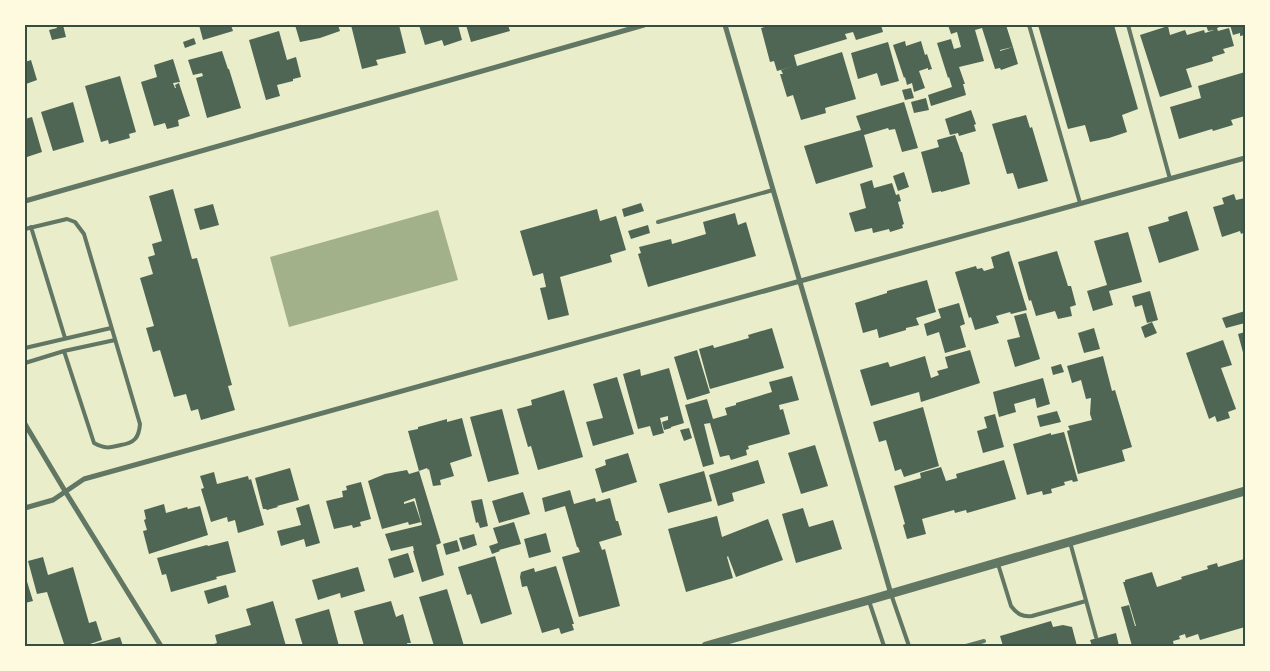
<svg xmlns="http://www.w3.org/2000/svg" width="1270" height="671" viewBox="0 0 1270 671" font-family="'Roboto Serif',serif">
	<rect width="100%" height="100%" fill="#e9edc9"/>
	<path fill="#a3b18a" d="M 438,210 L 458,280 L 289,327 L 270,257 Z"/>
	<path fill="#4f6655" d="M 56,25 L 63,25 L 66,37 L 52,40 L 49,30 L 57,28 Z
		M 199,25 L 231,25 L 233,31 L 203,40 Z
		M 295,25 L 338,25 L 340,31 L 320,38 L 300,42 Z
		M 351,25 L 399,25 L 406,53 L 376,60 L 378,65 L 362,69 Z
		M 419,25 L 458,25 L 462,40 L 444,46 L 442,40 L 425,45 Z
		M 466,25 L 508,25 L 510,31 L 471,42 Z
		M 772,25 L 881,25 L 883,32 L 856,40 L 853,32 L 845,34 L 847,39 L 794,55 L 797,66 L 842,52 L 856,99 L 825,108 L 826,113 L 801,120 L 793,95 L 787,97 L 780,74 L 783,74 L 781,70 L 794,66 L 777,71 L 774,61 L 770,62 L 761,28 Z
		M 948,25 L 1006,25 L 1013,47 L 1000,50 L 1000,51 L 1013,47 L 1018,64 L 1001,70 L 1000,68 L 995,69 L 982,28 L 975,30 L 984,61 L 959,67 L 965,84 L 963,84 L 966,95 L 931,106 L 928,95 L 952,87 L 949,77 L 948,78 L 937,43 L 951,39 L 954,49 L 961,47 L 957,32 L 951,34 Z
		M 1038,25 L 1114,25 L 1138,109 L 1122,115 L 1127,132 L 1109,138 L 1090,142 L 1085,125 L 1068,129 Z
		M 1206,25 L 1225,25 L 1217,28 L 1218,31 L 1229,28 L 1234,46 L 1223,49 L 1225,53 L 1212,57 L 1213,61 L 1186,69 L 1192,87 L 1160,97 L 1140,35 L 1168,26 L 1170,35 L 1185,30 L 1187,35 L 1204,30 L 1205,33 L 1214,30 L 1208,31 Z
		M 1230,25 L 1245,25 L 1245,35 L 1240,36 L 1240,33 L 1233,35 Z
		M 279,31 L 287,60 L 296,57 L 301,77 L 293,79 L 293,81 L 277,85 L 280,96 L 266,100 L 249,40 Z
		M 194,38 L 196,44 L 185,48 L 183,42 Z
		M 905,41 L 906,46 L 921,41 L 925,55 L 927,54 L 932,69 L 928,70 L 928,68 L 919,71 L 925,88 L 914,92 L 912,83 L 907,85 L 905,77 L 904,78 L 893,45 Z
		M 888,42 L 899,81 L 881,86 L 877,73 L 858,79 L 851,53 Z
		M 222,51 L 228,69 L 229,69 L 241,108 L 207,118 L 196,78 L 203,76 L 202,73 L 193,75 L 188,60 Z
		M 173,59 L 180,82 L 173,83 L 175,88 L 176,88 L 175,85 L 179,83 L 190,116 L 178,120 L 179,126 L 167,129 L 165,123 L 154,126 L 141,82 L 157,77 L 154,65 Z
		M 31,60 L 37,80 L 26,84 L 25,79 L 25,62 Z
		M 1245,72 L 1245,110 L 1244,110 L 1245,116 L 1231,120 L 1233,125 L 1213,131 L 1212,129 L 1179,139 L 1170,107 L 1201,98 L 1198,86 Z
		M 120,76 L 136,132 L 129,134 L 130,138 L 109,144 L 108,140 L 101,142 L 85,86 Z
		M 911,88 L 914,98 L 905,100 L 902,90 Z
		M 926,98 L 929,110 L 914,113 L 911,102 Z
		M 73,102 L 84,142 L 53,151 L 41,112 Z
		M 904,102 L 918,148 L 902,152 L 895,129 L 889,130 L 888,128 L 864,135 L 873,167 L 816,184 L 804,146 L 861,130 L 856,116 Z
		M 971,110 L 976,124 L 974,125 L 976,131 L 959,136 L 958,133 L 950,135 L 945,119 Z
		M 1026,115 L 1030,128 L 1032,127 L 1048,181 L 1018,189 L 1013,173 L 1007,174 L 992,124 Z
		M 32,117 L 42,152 L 27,157 L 25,151 L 25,119 Z
		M 955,135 L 961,152 L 962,152 L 970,184 L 941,192 L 941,191 L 932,193 L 921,152 L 939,147 L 937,140 Z
		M 904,172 L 909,187 L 898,191 L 893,176 Z
		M 872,180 L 874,188 L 892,183 L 896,195 L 899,194 L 901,201 L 898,202 L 904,224 L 902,225 L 903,228 L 890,232 L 889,229 L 873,233 L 872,228 L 855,232 L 849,213 L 866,208 L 860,184 Z
		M 173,189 L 192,259 L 197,258 L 232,385 L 228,386 L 235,410 L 201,420 L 198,409 L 191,411 L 186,394 L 174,397 L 160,350 L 153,352 L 146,328 L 154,326 L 140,278 L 153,274 L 148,257 L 155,255 L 152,244 L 162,241 L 149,196 Z
		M 1234,194 L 1236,200 L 1245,198 L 1245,232 L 1241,234 L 1240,231 L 1222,237 L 1213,207 L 1224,204 L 1222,198 Z
		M 641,203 L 644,211 L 624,217 L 622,209 Z
		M 213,204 L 219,225 L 200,230 L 194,209 Z
		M 597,209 L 600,221 L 616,216 L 626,250 L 610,255 L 612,262 L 560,277 L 569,315 L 548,320 L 540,288 L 546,287 L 543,273 L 533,276 L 520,231 Z
		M 1187,211 L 1199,250 L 1159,263 L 1148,227 L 1169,221 L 1168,217 Z
		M 735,213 L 738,225 L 746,222 L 756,256 L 648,287 L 638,254 L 641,253 L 639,247 L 671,239 L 672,244 L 706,234 L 703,222 Z
		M 648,225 L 650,233 L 631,239 L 628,231 Z
		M 1128,232 L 1142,282 L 1109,291 L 1113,305 L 1093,311 L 1087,291 L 1107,285 L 1094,241 Z
		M 1009,251 L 1027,310 L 1011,314 L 1010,312 L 996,316 L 999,323 L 975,330 L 971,317 L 969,318 L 955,272 L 976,266 L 977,269 L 982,268 L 984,271 L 994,268 L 991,257 Z
		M 1057,251 L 1068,286 L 1071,286 L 1076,305 L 1070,307 L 1072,316 L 1058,319 L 1055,311 L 1036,316 L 1031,300 L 1029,301 L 1018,262 Z
		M 927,280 L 936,312 L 916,318 L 919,325 L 906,328 L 906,330 L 879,338 L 877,329 L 863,333 L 855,303 L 887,293 L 887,291 Z
		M 1150,291 L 1158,320 L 1147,323 L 1142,305 L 1135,307 L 1132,296 Z
		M 959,303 L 965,324 L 960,326 L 966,347 L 945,353 L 939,332 L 927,336 L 924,324 L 941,318 L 938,309 Z
		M 1245,311 L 1245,323 L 1226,328 L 1222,318 Z
		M 1026,313 L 1040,359 L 1015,367 L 1007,340 L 1020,337 L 1014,316 Z
		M 1152,322 L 1157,333 L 1145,338 L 1141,327 Z
		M 772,328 L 784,368 L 710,389 L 699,349 L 713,345 L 714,348 L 749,338 L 748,335 Z
		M 1094,328 L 1100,349 L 1084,353 L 1078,333 Z
		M 1245,332 L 1245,356 L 1244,356 L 1238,334 Z
		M 1223,340 L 1232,365 L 1221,368 L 1236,409 L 1228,412 L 1230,418 L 1217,422 L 1215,416 L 1209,419 L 1186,353 Z
		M 697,350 L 710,393 L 687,400 L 674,357 Z
		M 970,350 L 980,383 L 921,402 L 919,392 L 871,406 L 860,370 L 888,362 L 890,367 L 925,356 L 931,378 L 939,375 L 937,371 L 948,368 L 945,357 Z
		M 1103,356 L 1112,391 L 1115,390 L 1132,447 L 1122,450 L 1125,461 L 1078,474 L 1067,431 L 1070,430 L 1068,426 L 1092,420 L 1090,414 L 1091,398 L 1086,399 L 1081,380 L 1072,383 L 1067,366 Z
		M 1061,364 L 1064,372 L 1053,375 L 1051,367 Z
		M 669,368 L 684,423 L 671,427 L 671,428 L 664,430 L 662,422 L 668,420 L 668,416 L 660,418 L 664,433 L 653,436 L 650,426 L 638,429 L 623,374 L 640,369 L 641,376 Z
		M 792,376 L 799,400 L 779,405 L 780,410 L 783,409 L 790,434 L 748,446 L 749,449 L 746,450 L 747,455 L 731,460 L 729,455 L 720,457 L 710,423 L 704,424 L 714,464 L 703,467 L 685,405 L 707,399 L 713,419 L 727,415 L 725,408 L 736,405 L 736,403 L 772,392 L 769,382 Z
		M 617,377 L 634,434 L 593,446 L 586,422 L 603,418 L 593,384 Z
		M 1043,378 L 1050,404 L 1037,408 L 1035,398 L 1014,404 L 1016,412 L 999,417 L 993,392 Z
		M 564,390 L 583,457 L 538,470 L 531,446 L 528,447 L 517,409 L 532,405 L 531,400 Z
		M 923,407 L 939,466 L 904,477 L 901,469 L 895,471 L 886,440 L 879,442 L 873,422 Z
		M 502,409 L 519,474 L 488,482 L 470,417 Z
		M 1057,411 L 1061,422 L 1040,427 L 1037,416 Z
		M 995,414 L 1004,447 L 983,453 L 977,431 L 987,428 L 984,417 Z
		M 462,418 L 472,456 L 450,463 L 454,476 L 440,480 L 441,485 L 433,486 L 429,469 L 428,470 L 427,468 L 419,471 L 408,431 L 418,429 L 418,427 L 447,419 L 447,422 Z
		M 689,428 L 692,438 L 684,441 L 680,430 Z
		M 1064,432 L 1078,481 L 1073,482 L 1072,480 L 1064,482 L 1065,485 L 1051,489 L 1052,493 L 1043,495 L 1042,491 L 1027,495 L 1013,444 L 1051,433 L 1051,435 Z
		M 815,445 L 828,486 L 801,494 L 788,453 Z
		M 628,453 L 637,482 L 602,493 L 595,469 L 606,465 L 605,460 Z
		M 758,460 L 765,483 L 732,493 L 734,501 L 718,506 L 709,475 Z
		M 1004,460 L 1016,499 L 967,513 L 966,510 L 955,513 L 954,510 L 922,519 L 926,534 L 907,539 L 903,525 L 905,524 L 894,486 L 921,478 L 920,473 L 941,467 L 946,481 L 957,478 L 956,474 Z
		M 290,468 L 299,500 L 277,506 L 278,507 L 267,510 L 266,509 L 263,509 L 255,478 Z
		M 407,470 L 409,474 L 419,471 L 441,543 L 436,545 L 444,575 L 422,582 L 413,551 L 414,551 L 413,546 L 391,551 L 385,534 L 422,525 L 415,498 L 404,502 L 404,504 L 414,501 L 421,522 L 409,525 L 408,522 L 382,529 L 368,481 L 385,474 Z
		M 704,471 L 712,501 L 668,513 L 659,484 Z
		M 214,472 L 217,484 L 248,476 L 249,480 L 251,479 L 264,525 L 238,533 L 235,520 L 228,522 L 227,517 L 211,522 L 201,489 L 204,488 L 200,476 Z
		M 361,482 L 371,519 L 360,522 L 361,526 L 353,528 L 352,525 L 334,529 L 326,501 L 343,497 L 342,491 L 347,490 L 346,486 Z
		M 570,490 L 574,504 L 595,498 L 596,502 L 610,498 L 616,521 L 618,521 L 622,535 L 599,542 L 602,550 L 605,549 L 620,606 L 579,617 L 562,557 L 580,552 L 578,547 L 577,547 L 565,506 L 545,512 L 542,498 Z
		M 523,492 L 530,514 L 499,523 L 492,501 Z
		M 482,499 L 488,526 L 480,528 L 478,522 L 476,523 L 471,501 Z
		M 164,504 L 166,513 L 187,507 L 188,509 L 200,506 L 208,535 L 149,554 L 143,531 L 147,530 L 144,520 L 146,519 L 144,510 Z
		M 309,504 L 320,543 L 306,547 L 304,539 L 281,546 L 277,531 L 301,525 L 296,508 Z
		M 803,508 L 809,527 L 833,520 L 842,549 L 796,563 L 782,514 Z
		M 717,516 L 722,537 L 768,519 L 783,560 L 736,577 L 728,556 L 727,557 L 733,578 L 686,592 L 668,529 Z
		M 514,522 L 521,544 L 499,550 L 500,551 L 492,554 L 489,546 L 498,543 L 493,528 Z
		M 546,533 L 551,552 L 529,558 L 524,539 Z
		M 474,534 L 477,545 L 463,550 L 459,538 Z
		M 457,540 L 460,551 L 446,555 L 443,544 Z
		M 228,541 L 236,572 L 216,577 L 217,579 L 171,592 L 166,574 L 162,575 L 157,558 L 207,545 L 208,546 Z
		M 408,553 L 414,572 L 394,578 L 388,559 Z
		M 495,556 L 512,614 L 481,624 L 471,594 L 467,595 L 458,567 Z
		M 43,557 L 48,575 L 73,567 L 89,623 L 96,621 L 102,640 L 84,646 L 59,646 L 64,644 L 47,592 L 37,594 L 28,561 Z
		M 1244,559 L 1245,627 L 1200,640 L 1198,634 L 1186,638 L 1185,634 L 1179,636 L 1180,639 L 1173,641 L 1174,646 L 1132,646 L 1121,607 L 1129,605 L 1135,626 L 1136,626 L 1123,582 L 1125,582 L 1125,580 L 1152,572 L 1157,587 L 1182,579 L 1181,577 L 1208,569 L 1207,566 L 1217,563 L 1218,567 Z
		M 556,566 L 574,624 L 572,624 L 574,630 L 561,634 L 559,628 L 542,633 L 527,586 L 522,587 L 520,577 L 521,572 L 534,568 L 535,572 Z
		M 358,567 L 365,591 L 341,598 L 340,593 L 318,600 L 312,580 Z
		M 25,575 L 33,601 L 25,603 Z
		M 226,585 L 229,597 L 208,604 L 204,591 Z
		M 447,589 L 464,646 L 434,646 L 419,597 Z
		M 273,601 L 286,646 L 208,646 L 217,643 L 215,635 L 251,625 L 246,609 Z
		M 391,601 L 396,617 L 403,614 L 411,643 L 407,643 L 408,646 L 364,646 L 354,611 Z
		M 329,609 L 339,646 L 303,646 L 295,619 Z
		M 1051,621 L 1053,627 L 1063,625 L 1072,627 L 1077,646 L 1003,646 L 1000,636 Z
		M 1116,633 L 1119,646 L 1092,646 L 1090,640 Z
		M 120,637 L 123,646 L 90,646 L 90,645 Z"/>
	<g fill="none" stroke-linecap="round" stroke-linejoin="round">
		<path stroke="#617663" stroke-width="4" d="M 1029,25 L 1080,203
			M 1128,25 L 1170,179
			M 658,222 L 773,190
			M 31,227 L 65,338
			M 25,229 L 67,219 L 75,222 L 84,234 L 140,424 C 139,438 134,443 121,445 C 109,448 105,449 94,443 L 64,351
			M 25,348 L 111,328
			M 25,363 L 64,351 L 115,340
			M 1070,542 L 1096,637
			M 998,564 L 1011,606 C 1017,614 1022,617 1032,616 L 1086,601
			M 891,594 L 909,646
			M 869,601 L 884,646
			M 966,646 L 984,641"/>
		<path stroke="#617663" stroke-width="5" d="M 725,25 L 891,594
			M 25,201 L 644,25
			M 25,424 L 65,491 L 161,646
			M 25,508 L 53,500 L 84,479 L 1245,158"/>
		<path stroke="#617663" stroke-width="9" d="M 706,646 L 869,600 L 1245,491"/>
	</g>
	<rect width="1270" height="671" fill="none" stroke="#fefae0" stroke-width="52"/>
	<rect x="26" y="26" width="1218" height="619" fill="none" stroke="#344e41" stroke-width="2"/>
</svg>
